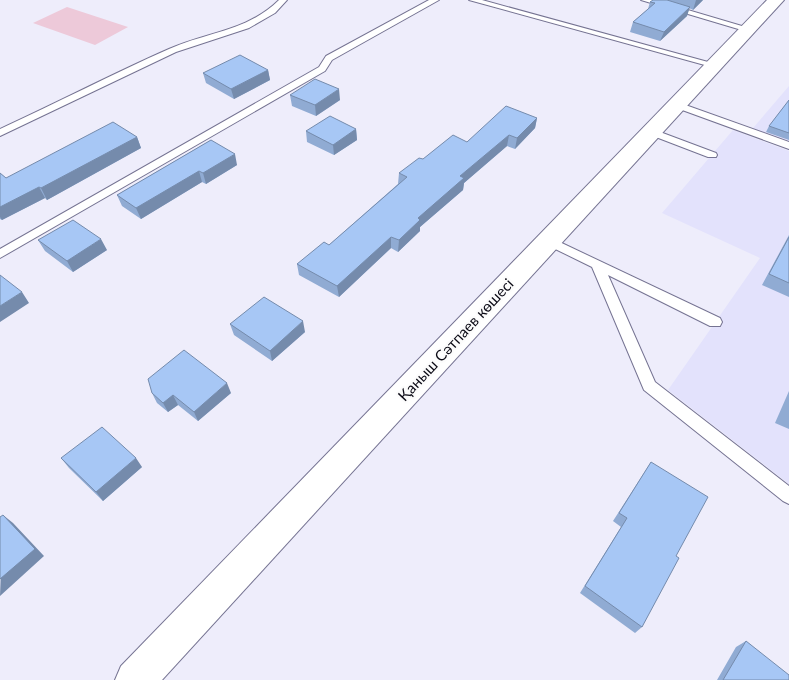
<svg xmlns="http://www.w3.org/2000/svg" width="789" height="680" viewBox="0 0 789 680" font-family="Lato,sans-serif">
	<rect width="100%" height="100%" fill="#eeedfb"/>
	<path fill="#e3e2fc" d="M 789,86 L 789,150 L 748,134 Z
		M 733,130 L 789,151 L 789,484 L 668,390 L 760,258 L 662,213 Z"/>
	<path fill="#edc9d9" d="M 67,7 L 128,27 L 95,45 L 33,23 Z"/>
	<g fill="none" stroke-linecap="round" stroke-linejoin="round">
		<defs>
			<path id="lane" d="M 279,0 L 287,0 L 275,13 L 249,28 L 176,52 L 0,136 L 0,129 C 57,103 112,74 169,49 C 207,32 248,31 279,0 Z
				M 429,0 L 439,0 L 332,60 L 325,71 L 0,258 L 0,249 L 319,67 L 326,56 Z
				M 469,0 L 482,0 L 719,65 L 715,68 L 712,67 Z
				M 641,0 L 654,0 L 752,29 L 745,31 Z
				M 677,102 L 789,142 L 789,149 L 674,107 L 672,105 Z
				M 652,129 L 716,153 L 717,155 L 716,157 L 708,157 L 648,134 L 648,130 Z
				M 549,237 L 720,318 L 722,322 L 720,326 L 710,326 L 608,275 L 655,382 L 789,486 L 789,504 L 783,501 L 644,390 L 592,267 L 545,244 L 543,241 L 545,238 Z"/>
			<path id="secondary" d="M 767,0 L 784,0 L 162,680 L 115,680 L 121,666 Z"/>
		</defs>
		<use href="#lane" stroke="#757392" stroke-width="2"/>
		<use href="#secondary" stroke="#757392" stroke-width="2"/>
		<use href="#lane" fill="#fff" fill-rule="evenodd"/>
		<use href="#secondary" fill="#fff" fill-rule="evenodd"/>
	</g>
	<path fill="#90abd3" d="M 653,0 L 703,0 L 693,10 L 689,8 L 687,16 L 660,41 L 630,32 L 633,22 L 648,9 L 650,2 Z
		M 268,70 L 270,80 L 234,99 L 206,83 L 203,73 Z
		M 290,95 L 340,100 L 316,116 L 292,106 Z
		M 789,100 L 789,140 L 766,132 L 769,126 Z
		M 537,118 L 535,128 L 515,149 L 507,146 L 464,183 L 463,190 L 420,227 L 420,231 L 398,252 L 391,248 L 339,297 L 299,275 L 297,264 L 329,245 L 398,184 L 399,173 L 423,159 L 467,142 Z
		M 356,129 L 357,140 L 334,155 L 307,142 L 306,131 Z
		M 137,137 L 141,148 L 47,200 L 45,198 L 2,220 L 0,219 L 0,173 L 6,178 Z
		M 211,140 L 237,165 L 206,184 L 202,182 L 141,219 L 122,206 L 117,195 Z
		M 789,235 L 789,297 L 762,285 Z
		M 38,240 L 107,250 L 73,272 L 45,251 Z
		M 230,324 L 305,332 L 272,361 L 234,335 Z
		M 789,391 L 789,429 L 775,423 Z
		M 152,393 L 231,393 L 198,421 L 178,405 L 168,412 L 157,403 Z
		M 61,458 L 142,467 L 103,501 L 69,468 Z
		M 651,462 L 676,556 L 642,627 L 635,633 L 580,593 L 621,527 L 613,521 Z
		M 746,641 L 789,680 L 717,680 L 736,647 Z"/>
	<path fill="#758bac" d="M 696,0 L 703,0 L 693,10 Z
		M 690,7 L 687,16 L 660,41 L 664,32 Z
		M 268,70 L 270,80 L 234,99 L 231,89 Z
		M 339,89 L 340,100 L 316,116 L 315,105 Z
		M 537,118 L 535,128 L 515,149 L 517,138 Z
		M 356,129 L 357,140 L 334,155 L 333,145 Z
		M 509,135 L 507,146 L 464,183 L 463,190 L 420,227 L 420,231 L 398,252 L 399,240 L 418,218 L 460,176 Z
		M 137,137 L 141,148 L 47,200 L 41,188 Z
		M 235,154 L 237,165 L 206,184 L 203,173 Z
		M 199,171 L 202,182 L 141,219 L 136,208 Z
		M 39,187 L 45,198 L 2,220 L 0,217 L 0,207 Z
		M 391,237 L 391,248 L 339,297 L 337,286 Z
		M 101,239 L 107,250 L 73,272 L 67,261 Z
		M 22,292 L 29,303 L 0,322 L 0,306 Z
		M 303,321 L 305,332 L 272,361 L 270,351 Z
		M 227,383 L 231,393 L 198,421 L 194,412 Z
		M 173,395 L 178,405 L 168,412 L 163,403 Z
		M 136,458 L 142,467 L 103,501 L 96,492 Z
		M 3,515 L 13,523 L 44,556 L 0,596 Z"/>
	<path fill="#a7c7f5" stroke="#758bac" d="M 653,0 L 667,0 L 690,7 L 664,32 L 633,22 L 655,3 L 650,2 Z
		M 240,55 L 268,70 L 231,89 L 203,73 Z
		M 315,79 L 339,89 L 315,105 L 290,95 Z
		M 789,100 L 789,133 L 769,126 Z
		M 506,106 L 537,118 L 517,138 L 509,135 L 460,176 L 464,178 L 418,218 L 420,220 L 399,240 L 391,237 L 337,286 L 297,264 L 324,242 L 329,245 L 407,177 L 399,173 L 419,158 L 423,159 L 453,135 L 467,142 Z
		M 330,116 L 356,129 L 333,145 L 306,131 Z
		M 113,122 L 137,137 L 41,188 L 39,187 L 0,207 L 0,173 L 6,178 Z
		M 211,140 L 235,154 L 203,173 L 199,171 L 136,208 L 117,195 Z
		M 73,220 L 101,239 L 67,261 L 38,240 Z
		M 789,237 L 789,283 L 769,274 Z
		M 0,275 L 22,292 L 0,306 Z
		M 264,297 L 303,321 L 270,351 L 230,324 Z
		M 184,350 L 227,383 L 194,412 L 173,395 L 163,403 L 152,393 L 148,379 Z
		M 102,427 L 136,458 L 96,492 L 61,458 Z
		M 651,462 L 708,497 L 676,556 L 679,558 L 642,627 L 585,586 L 627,518 L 619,513 Z
		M 3,515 L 35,549 L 0,579 L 0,517 Z
		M 746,641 L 789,675 L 789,680 L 723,680 Z"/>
	<g text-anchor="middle" stroke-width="4.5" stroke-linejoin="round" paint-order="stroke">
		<g font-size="15" fill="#0b0a15" stroke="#fcfcfc">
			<text transform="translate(456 340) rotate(-47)" y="5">Қаныш Сәтпаев көшесі</text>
		</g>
	</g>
</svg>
